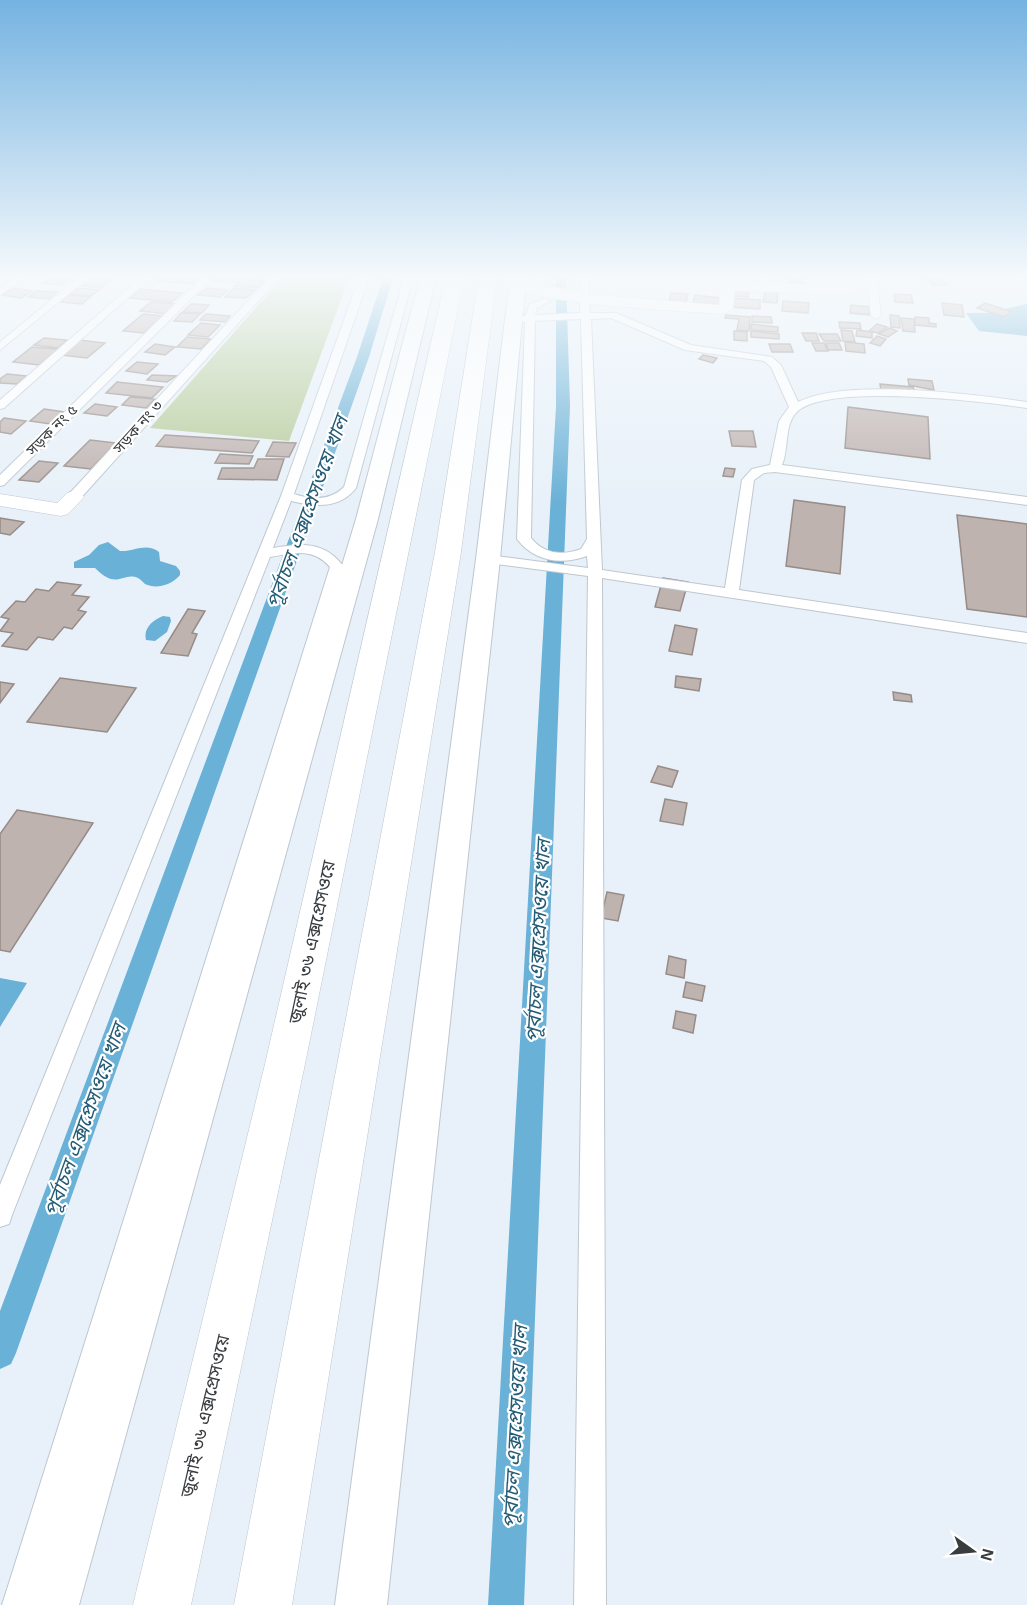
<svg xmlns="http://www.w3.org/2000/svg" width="1027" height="1605" viewBox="0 0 1027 1605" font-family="Arial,'Noto Sans Bengali',sans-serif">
	<rect width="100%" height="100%" fill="#e8f1f9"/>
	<path fill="#b7cc9a" d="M 282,278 L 349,278 L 289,441 L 150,428 Z"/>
	<path fill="#6ab1d7" d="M 1027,304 L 1027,336 L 979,331 L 966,313 L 987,313 Z
		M 108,542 L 120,551 C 134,552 146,542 159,552 L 160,561 L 176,566 L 180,571 L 180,575 C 173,584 157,590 145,584 C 144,583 140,579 138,578 C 123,571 117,591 95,568 L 74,568 L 74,562 L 89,555 L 99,545 Z
		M 163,616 L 170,617 L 171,621 L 167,632 L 155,641 L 146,640 C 143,628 153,620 163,616 Z
		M 0,978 L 27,983 L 0,1027 Z"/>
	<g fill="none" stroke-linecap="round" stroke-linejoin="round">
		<path fill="#6ab1d7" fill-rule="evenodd" d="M 383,278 L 393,278 L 369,357 L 16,1353 L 11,1364 L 0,1369 L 0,1311 L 357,357 Z
			M 556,278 L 566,278 L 570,406 L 524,1605 L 488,1605 L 556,406 Z"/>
	</g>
	<path fill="#bfb3b0" stroke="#968b87" stroke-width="1.5" d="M 51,278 L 72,278 L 63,285 L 43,283 Z
		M 93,278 L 97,278 L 112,279 L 101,288 L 82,286 Z
		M 161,278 L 200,278 L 194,284 L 157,281 Z
		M 213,278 L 237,278 L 234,282 L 211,281 Z
		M 788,278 L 802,278 L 804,283 L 790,283 Z
		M 926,278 L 941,278 L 947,285 L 932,285 Z
		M 241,279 L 265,281 L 258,288 L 234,286 Z
		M 13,288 L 32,291 L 21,298 L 2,295 Z
		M 78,288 L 99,290 L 91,296 L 70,294 Z
		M 207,288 L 228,290 L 220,297 L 198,295 Z
		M 234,288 L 255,290 L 246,298 L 225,297 Z
		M 734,288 L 749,289 L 748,297 L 733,296 Z
		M 141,289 L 182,293 L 172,302 L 130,298 Z
		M 36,291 L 57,292 L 49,299 L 28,297 Z
		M 765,291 L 778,292 L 777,303 L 763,302 Z
		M 671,293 L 688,294 L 685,306 L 668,304 Z
		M 894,294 L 911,295 L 913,303 L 895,302 Z
		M 68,295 L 90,297 L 82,304 L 60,302 Z
		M 695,295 L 720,298 L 718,309 L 692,306 Z
		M 730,298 L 760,300 L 760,309 L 729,307 Z
		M 783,301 L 809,303 L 808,313 L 782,311 Z
		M 151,302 L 178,304 L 167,314 L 140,311 Z
		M 942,303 L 962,305 L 964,317 L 944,315 Z
		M 985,303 L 1012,312 L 1004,317 L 977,308 Z
		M 191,304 L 209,305 L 202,313 L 183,312 Z
		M 851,305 L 870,307 L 869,315 L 850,313 Z
		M 181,313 L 200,314 L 192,322 L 174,321 Z
		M 143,314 L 163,316 L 144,333 L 123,331 Z
		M 206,314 L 230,316 L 225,322 L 200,320 Z
		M 726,315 L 750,317 L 749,331 L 737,330 L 739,319 L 725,318 Z
		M 890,315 L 899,316 L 900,328 L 891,327 Z
		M 752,316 L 771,317 L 772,323 L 752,322 Z
		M 915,317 L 929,318 L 929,323 L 936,324 L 936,327 L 915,325 Z
		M 901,318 L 914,319 L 915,332 L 903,331 Z
		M 839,322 L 860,323 L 861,329 L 840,328 Z
		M 201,323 L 220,325 L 208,337 L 188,335 Z
		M 751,324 L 778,327 L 778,332 L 751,330 Z
		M 877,324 L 887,327 L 878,333 L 869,331 Z
		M 889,328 L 897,331 L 888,337 L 879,334 Z
		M 841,330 L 852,331 L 855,342 L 843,341 Z
		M 857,330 L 872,332 L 872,338 L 856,336 Z
		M 734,331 L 747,332 L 747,341 L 734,340 Z
		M 751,331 L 779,334 L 779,339 L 751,337 Z
		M 802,333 L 816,333 L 819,341 L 806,341 Z
		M 819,334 L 837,334 L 841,341 L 824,341 Z
		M 877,336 L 886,339 L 880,346 L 870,343 Z
		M 187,337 L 211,339 L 201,349 L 177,347 Z
		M 44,338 L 67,340 L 58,348 L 34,345 Z
		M 79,340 L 105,343 L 87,358 L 61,355 Z
		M 845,342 L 864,344 L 865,353 L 846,351 Z
		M 812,343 L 824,343 L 828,351 L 816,351 Z
		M 826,343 L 839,343 L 842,350 L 828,350 Z
		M 155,344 L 175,347 L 165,355 L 145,352 Z
		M 769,344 L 790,344 L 793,352 L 772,352 Z
		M 32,347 L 58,349 L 39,365 L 13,362 Z
		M 703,355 L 717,358 L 713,363 L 699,359 Z
		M 137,362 L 158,364 L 147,374 L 126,371 Z
		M 7,374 L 27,376 L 17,384 L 0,383 L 0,379 Z
		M 152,375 L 176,376 L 167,382 L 147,380 Z
		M 908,379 L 932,381 L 934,390 L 909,385 Z
		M 117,382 L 163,387 L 152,398 L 106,393 Z
		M 880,384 L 913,387 L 915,392 L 881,390 Z
		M 130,397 L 155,399 L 146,408 L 122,405 Z
		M 95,404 L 117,407 L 107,416 L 84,413 Z
		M 848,407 L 928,417 L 930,459 L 845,448 Z
		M 44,409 L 65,412 L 51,424 L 30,421 Z
		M 4,418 L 26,421 L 11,434 L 0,432 L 0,422 Z
		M 729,431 L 753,431 L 756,447 L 732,446 Z
		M 165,435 L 259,441 L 252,453 L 156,446 Z
		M 90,440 L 116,443 L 91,469 L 64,466 Z
		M 273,442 L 296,443 L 289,457 L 266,456 Z
		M 220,454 L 253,456 L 249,464 L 215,463 Z
		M 258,459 L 284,459 L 277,480 L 218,479 L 222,468 L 254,468 Z
		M 39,461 L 58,463 L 39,482 L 19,480 Z
		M 725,468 L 735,469 L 733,477 L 723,476 Z
		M 794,500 L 845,507 L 840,574 L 786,566 Z
		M 957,515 L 1027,524 L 1027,617 L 967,609 Z
		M 0,518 L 24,522 L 10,535 L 0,533 Z
		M 663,578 L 688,582 L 680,611 L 655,607 Z
		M 57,582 L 81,585 L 72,595 L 89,597 L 78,610 L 86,612 L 72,629 L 64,627 L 53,640 L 38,637 L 27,650 L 2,646 L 13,633 L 0,631 L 9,619 L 1,617 L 16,601 L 25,602 L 36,589 L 49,591 Z
		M 188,609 L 205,611 L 192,633 L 197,634 L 188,656 L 161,653 Z
		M 675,625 L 697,629 L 692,655 L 669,651 Z
		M 676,676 L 701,679 L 699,691 L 675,687 Z
		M 60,678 L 136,688 L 107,732 L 27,722 Z
		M 0,682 L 14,684 L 0,703 Z
		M 893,692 L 911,695 L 912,702 L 894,700 Z
		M 658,766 L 678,771 L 672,787 L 651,782 Z
		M 665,799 L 687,803 L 683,825 L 660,821 Z
		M 17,810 L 93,823 L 10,952 L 0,950 L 0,834 Z
		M 607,892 L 624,895 L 618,921 L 601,918 Z
		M 669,956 L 686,960 L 684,978 L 666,974 Z
		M 686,982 L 705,986 L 702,1001 L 683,997 Z
		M 676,1011 L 696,1015 L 693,1033 L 673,1028 Z"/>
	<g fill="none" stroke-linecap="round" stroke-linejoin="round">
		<defs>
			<path id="street" d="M 14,278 L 25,278 L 0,295 L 0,288 Z
				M 78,278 L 88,278 L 0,350 L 0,342 Z
				M 140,278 L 150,278 L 4,408 L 0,409 L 0,400 Z
				M 202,278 L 212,278 L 4,485 L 0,486 L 0,475 Z
				M 269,278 L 279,278 L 79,500 L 69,500 L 68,497 L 69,494 Z
				M 359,278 L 369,278 L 294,494 C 312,500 330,501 344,487 L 404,278 L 413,278 L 356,488 C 340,509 315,507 291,501 L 273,548 C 302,543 325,541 344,567 L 34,1605 L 2,1605 L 330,567 C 313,547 293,553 270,557 L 12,1215 L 9,1224 L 0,1227 L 0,1185 L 281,496 Z
				M 535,278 L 543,278 L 545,284 L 559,288 L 580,289 L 580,278 L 588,278 L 590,313 L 616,313 L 691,345 L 772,357 L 781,365 L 798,402 C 847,378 972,394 1027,402 L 1027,408 C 985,402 824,382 796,413 C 784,426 789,449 782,465 L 1027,497 L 1027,505 L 775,472 L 764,473 L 754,480 L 739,590 L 1027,633 L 1027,643 L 602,578 L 606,1605 L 574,1605 L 588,576 L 488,563 L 481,559 L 488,555 L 588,568 L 587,556 C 562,565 534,562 517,539 L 525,322 L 514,319 L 525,316 L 530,304 L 545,298 L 550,301 L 537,308 L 535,315 L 580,313 L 580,295 L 558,294 L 538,288 ZM 611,318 L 685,350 L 764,361 L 771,367 L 789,407 L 779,421 L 770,465 L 752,469 L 742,480 L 725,588 L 602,570 L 591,319 ZM 581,319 L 587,539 L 581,549 C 562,556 544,554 531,538 L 535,321 Z
				M 872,278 L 877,281 L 881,316 L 876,319 L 871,316 L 867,281 Z"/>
			<path id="secondary" d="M 867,278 L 881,278 L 877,284 L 842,293 L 735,291 L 733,309 L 723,314 C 687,311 528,305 510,284 L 517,280 L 535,286 L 564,292 L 719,305 L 721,287 L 728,283 L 842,285 Z
				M 74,491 L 81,493 L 84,497 L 68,514 L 61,516 L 0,506 L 0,494 L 57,503 L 67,493 Z"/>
			<path id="primary" d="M 420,278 L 436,278 L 378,519 L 79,1605 L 27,1605 L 356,519 Z
				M 510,278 L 526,278 L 500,559 L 387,1605 L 335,1605 L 476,559 Z"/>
			<path id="highway" d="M 446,278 L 464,278 L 305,1064 L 191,1605 L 133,1605 L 265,1064 Z
				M 479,278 L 497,278 L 461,552 L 292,1605 L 234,1605 L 435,552 Z"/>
		</defs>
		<use href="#street" stroke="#bec7cf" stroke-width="2"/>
		<use href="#secondary" stroke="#bec7cf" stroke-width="1"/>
		<use href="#primary" stroke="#bec7cf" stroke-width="2"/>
		<use href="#highway" stroke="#bec7cf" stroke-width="1"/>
		<use href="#street" fill="#fff" fill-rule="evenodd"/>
		<use href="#secondary" fill="#fff" fill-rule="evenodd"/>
		<use href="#primary" fill="#fff" fill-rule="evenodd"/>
		<use href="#highway" fill="#fff" fill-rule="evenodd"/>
	</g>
	<linearGradient id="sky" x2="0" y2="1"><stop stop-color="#75b3e1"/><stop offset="0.55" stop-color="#f5f9fc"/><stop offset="1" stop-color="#f5f9fc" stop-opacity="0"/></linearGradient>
	<rect width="1027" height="502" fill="url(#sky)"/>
	<g text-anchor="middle" stroke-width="4.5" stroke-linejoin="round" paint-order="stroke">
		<g font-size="15" fill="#3a3d40" stroke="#fff">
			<text transform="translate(138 427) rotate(-48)" y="5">সড়ক নং ৩</text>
			<text transform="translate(52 430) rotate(-45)" y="5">সড়ক নং ৫</text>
		</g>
		<g font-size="18" fill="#3a3d40" stroke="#fff">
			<text transform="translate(312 942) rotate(-78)" y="6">জুলাই ৩৬ এক্সপ্রেসওয়ে</text>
			<text transform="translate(205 1416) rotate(-77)" y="6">জুলাই ৩৬ এক্সপ্রেসওয়ে</text>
		</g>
		<g font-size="20" font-style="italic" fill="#245b75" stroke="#fff">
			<text transform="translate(307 512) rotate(-70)" y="7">পূর্বাচল এক্সপ্রেসওয়ে খাল</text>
			<text transform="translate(538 941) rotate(-87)" y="7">পূর্বাচল এক্সপ্রেসওয়ে খাল</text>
			<text transform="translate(85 1120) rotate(-70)" y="7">পূর্বাচল এক্সপ্রেসওয়ে খাল</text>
			<text transform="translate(515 1427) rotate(-87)" y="7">পূর্বাচল এক্সপ্রেসওয়ে খাল</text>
		</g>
	</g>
	<g transform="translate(973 1551) rotate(105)" stroke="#ffffff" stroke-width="4.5" paint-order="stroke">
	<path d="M0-4.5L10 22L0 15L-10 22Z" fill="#3a3d40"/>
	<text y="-9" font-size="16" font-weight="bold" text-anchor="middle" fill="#3a3d40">N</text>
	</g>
</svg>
